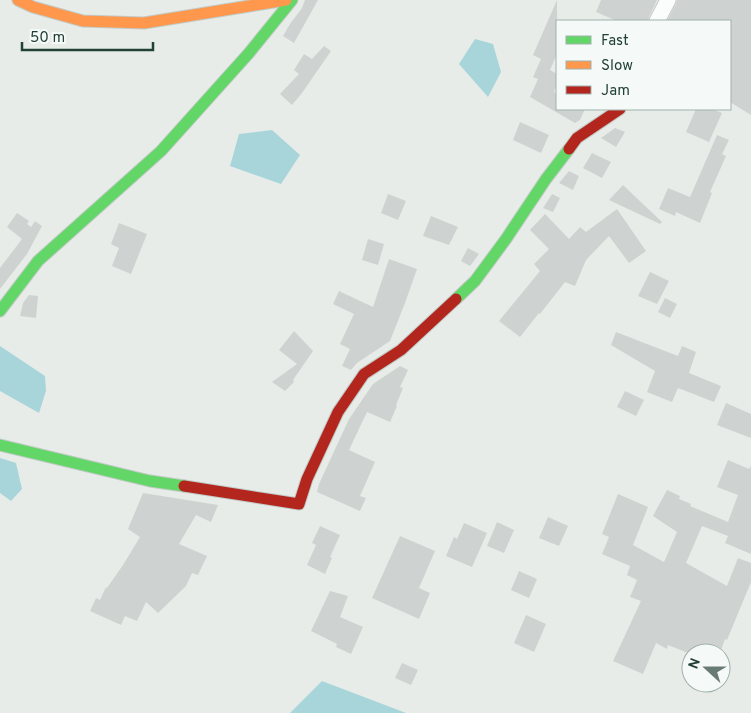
<svg xmlns="http://www.w3.org/2000/svg" width="751" height="713" viewBox="0 0 751 713" font-family="Overpass,sans-serif">
	<rect width="100%" height="100%" fill="#e7ece9"/>
	<path fill="#a8d5da" d="M 475,39 L 493,44 L 501,72 L 488,97 L 459,64 Z
		M 272,130 L 300,155 L 281,184 L 230,166 L 239,134 Z
		M 0,346 L 45,376 L 46,391 L 39,413 L 0,391 Z
		M 0,458 L 16,463 L 22,489 L 11,501 L 0,493 Z
		M 322,681 L 406,713 L 407,713 L 290,713 Z"/>
	<path fill="#ced3d1" d="M 305,0 L 318,0 L 294,43 L 283,36 L 290,24 L 302,8 Z
		M 557,0 L 557,54 L 550,70 L 557,74 L 557,84 L 554,92 L 557,94 L 557,109 L 585,109 L 580,120 L 575,123 L 530,97 L 538,79 L 533,77 L 541,59 L 533,55 Z
		M 601,0 L 657,0 L 649,17 L 648,21 L 617,21 L 596,12 Z
		M 677,0 L 751,0 L 751,115 L 730,102 L 730,21 L 667,21 L 676,4 Z
		M 324,46 L 331,51 L 302,93 L 292,105 L 280,94 L 299,74 L 294,70 L 304,54 L 312,59 Z
		M 696,109 L 712,109 L 722,113 L 709,142 L 686,132 Z
		M 520,122 L 549,135 L 541,153 L 513,140 Z
		M 615,128 L 625,132 L 616,147 L 601,138 Z
		M 717,135 L 729,140 L 722,154 L 726,156 L 710,192 L 712,193 L 700,223 L 676,212 L 675,216 L 659,209 L 668,188 L 690,197 Z
		M 592,153 L 611,162 L 602,178 L 583,168 Z
		M 569,171 L 579,176 L 573,190 L 559,183 Z
		M 623,185 L 662,222 L 660,224 L 609,200 Z
		M 388,194 L 406,201 L 398,220 L 381,213 Z
		M 552,194 L 560,198 L 553,212 L 543,208 Z
		M 617,209 L 646,251 L 629,263 L 609,236 L 586,260 L 575,286 L 565,282 L 540,314 L 539,313 L 520,337 L 499,321 L 540,271 L 534,264 L 549,249 L 530,230 L 545,214 L 569,239 L 580,227 L 586,232 Z
		M 17,213 L 29,221 L 27,224 L 31,227 L 35,221 L 42,226 L 27,254 L 0,289 L 0,268 L 22,239 L 7,227 Z
		M 431,216 L 458,227 L 449,245 L 423,236 Z
		M 119,223 L 147,234 L 131,274 L 112,266 L 119,248 L 111,244 Z
		M 368,239 L 384,244 L 378,265 L 362,260 Z
		M 468,248 L 479,254 L 470,266 L 461,261 Z
		M 389,259 L 417,269 L 405,303 L 390,341 L 357,363 L 351,370 L 342,366 L 350,349 L 340,344 L 354,314 L 333,304 L 339,291 L 373,307 Z
		M 650,272 L 669,281 L 657,304 L 638,296 Z
		M 29,295 L 38,296 L 36,318 L 20,316 L 23,303 Z
		M 665,298 L 677,304 L 670,318 L 658,312 Z
		M 294,331 L 313,351 L 293,380 L 294,382 L 285,391 L 272,382 L 297,364 L 279,350 Z
		M 616,332 L 678,356 L 682,346 L 696,352 L 689,373 L 721,386 L 714,402 L 678,388 L 672,402 L 647,392 L 655,371 L 611,345 Z
		M 400,366 L 408,370 L 400,387 L 403,388 L 396,405 L 397,406 L 390,422 L 367,412 L 349,450 L 375,462 L 360,496 L 366,498 L 360,511 L 317,492 L 319,484 L 349,419 L 373,384 Z
		M 625,391 L 644,400 L 636,416 L 617,407 Z
		M 726,403 L 751,414 L 751,438 L 717,425 Z
		M 728,460 L 749,469 L 751,466 L 751,554 L 725,543 L 728,536 L 702,526 L 686,563 L 727,586 L 738,558 L 751,563 L 751,582 L 727,640 L 725,639 L 720,653 L 688,653 L 668,645 L 667,649 L 656,643 L 643,674 L 613,661 L 641,601 L 630,597 L 637,580 L 627,575 L 630,566 L 602,554 L 609,537 L 602,534 L 618,494 L 648,507 L 633,545 L 664,562 L 677,532 L 653,516 L 667,490 L 680,496 L 679,499 L 691,504 L 690,506 L 728,522 L 738,495 L 717,487 Z
		M 143,493 L 218,505 L 211,522 L 196,515 L 179,544 L 207,556 L 198,575 L 192,573 L 186,586 L 158,613 L 146,602 L 137,621 L 125,616 L 121,625 L 90,611 L 96,598 L 100,600 L 106,587 L 107,588 L 123,565 L 140,537 L 128,529 Z
		M 548,517 L 568,526 L 559,546 L 539,538 Z
		M 497,522 L 514,530 L 504,553 L 487,546 Z
		M 464,523 L 487,533 L 472,567 L 446,556 L 454,537 L 457,539 Z
		M 320,526 L 340,535 L 330,557 L 332,558 L 325,574 L 307,565 L 316,545 L 312,543 Z
		M 400,536 L 435,551 L 419,588 L 430,593 L 419,619 L 372,598 Z
		M 519,571 L 537,579 L 529,598 L 511,590 Z
		M 330,591 L 348,596 L 340,617 L 363,627 L 351,654 L 336,647 L 337,644 L 311,631 Z
		M 526,615 L 546,624 L 534,652 L 514,643 Z
		M 402,663 L 418,670 L 411,685 L 395,678 Z"/>
	<g fill="none" stroke-linecap="round" stroke-linejoin="round">
		<defs>
			<path id="street" d="M 657,21 L 668,0"/>
			<path id="fast" d="M 456,299 L 475,281 L 506,239 L 546,179 L 569,149
				M 0,311 L 38,261 L 161,151 L 249,53 L 292,0
				M 0,445 L 150,481 L 184,486"/>
			<path id="slow" d="M 18,0 L 33,7 L 83,21 L 144,23 L 286,0"/>
			<path id="jam" d="M 569,149 L 577,138 L 620,109
				M 184,486 L 299,504 L 307,479 L 338,412 L 364,374 L 401,350 L 456,299"/>
		</defs>
		<use href="#street" stroke="#c4c9c6" stroke-width="17"/>
		<use href="#fast" stroke="#c2cac6" stroke-width="13"/>
		<use href="#slow" stroke="#c2cac6" stroke-width="13"/>
		<use href="#jam" stroke="#c2cac6" stroke-width="13"/>
		<use href="#street" stroke="#fbfcfc" stroke-width="15"/>
		<use href="#fast" stroke="#63d668" stroke-width="11"/>
		<use href="#slow" stroke="#ff974d" stroke-width="11"/>
		<use href="#jam" stroke="#b3261e" stroke-width="11"/>
	</g>
	<rect x="556" y="20" width="175" height="90" fill="#f5faf8" stroke="#a1b0ab"/>
	<rect x="566" y="36" width="25" height="8" fill="#63d668" stroke="#a1b0ab"/>
	<text x="601" y="45" font-size="15" fill="#234037">Fast</text>
	<rect x="566" y="61" width="25" height="8" fill="#ff974d" stroke="#a1b0ab"/>
	<text x="601" y="70" font-size="15" fill="#234037">Slow</text>
	<rect x="566" y="86" width="25" height="8" fill="#b3261e" stroke="#a1b0ab"/>
	<text x="601" y="95" font-size="15" fill="#234037">Jam</text>
	<g transform="translate(706 668) rotate(291)"><circle r="24" fill="#f5faf8" stroke="#a1b0ab"/>
	<path d="M0-4L9 19L0 12L-9 19Z" fill="#687c75"/>
	<text y="-8" font-size="14" font-weight="bold" text-anchor="middle" fill="#234037">N</text>
	</g>
	<path d="M22 42v8h131v-8" fill="none" stroke="#234037" stroke-width="2.5"/>
	<text x="30" y="42" font-size="15" fill="#234037" stroke="#f5faf8" stroke-width="4" paint-order="stroke">50 m</text>
</svg>
